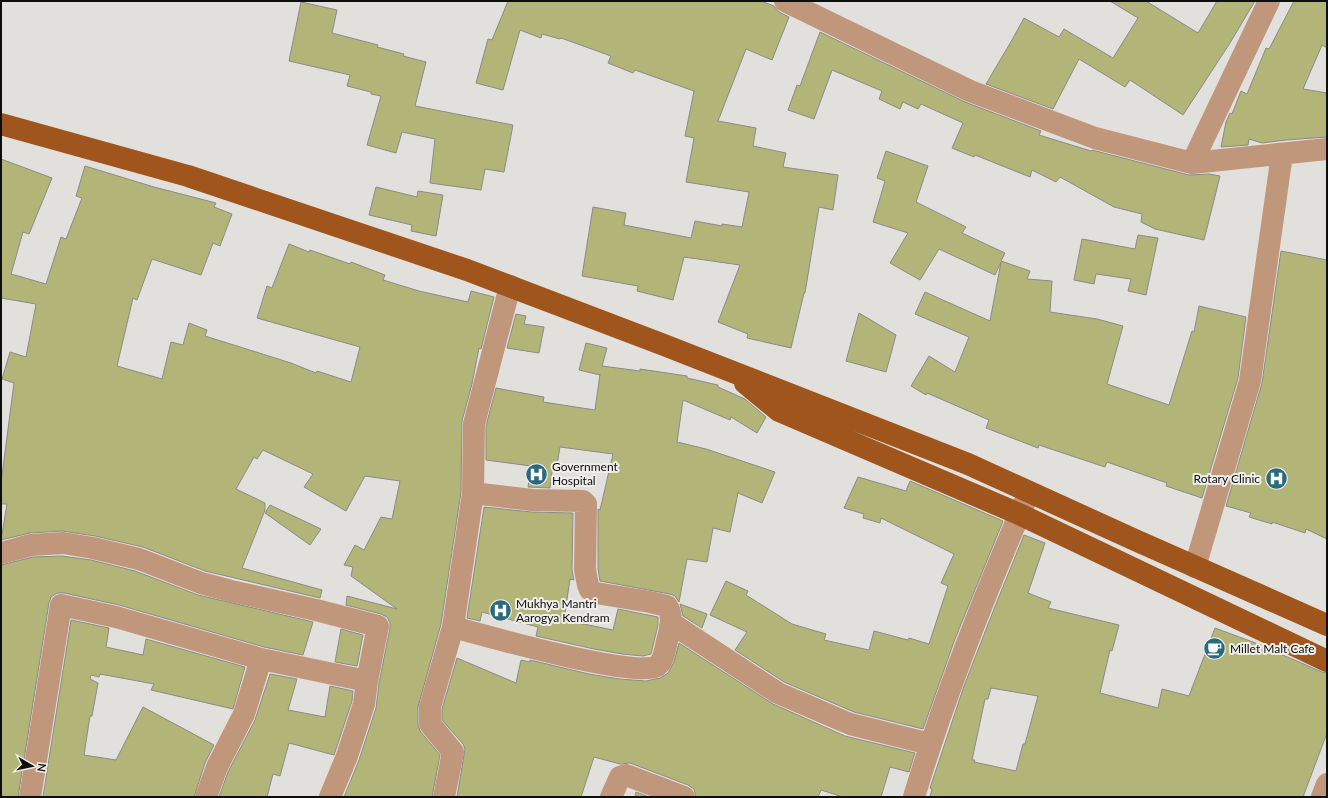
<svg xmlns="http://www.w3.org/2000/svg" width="1328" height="798" viewBox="0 0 1328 798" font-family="Lato,sans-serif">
	<rect width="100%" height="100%" fill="#e2e0dd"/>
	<path fill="#b2b478" stroke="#8b8b88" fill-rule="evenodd" d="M 508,1 L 761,1 L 774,6 L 779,12 L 789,17 L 772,60 L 746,49 L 718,121 L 756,128 L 753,146 L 786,153 L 783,167 L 838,175 L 833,210 L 819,207 L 805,293 L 804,293 L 791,348 L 747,338 L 748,334 L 718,322 L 740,265 L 684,257 L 673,300 L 637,291 L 638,286 L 582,276 L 593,207 L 626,213 L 624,225 L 691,238 L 695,221 L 722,226 L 722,224 L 742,227 L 749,192 L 686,182 L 694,138 L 685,136 L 694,91 L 635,70 L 633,73 L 608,63 L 611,56 L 561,38 L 560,39 L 542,34 L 541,38 L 520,30 L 503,90 L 476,83 L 488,39 L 492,40 Z
		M 1110,1 L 1146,1 L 1198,33 L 1217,1 L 1255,1 L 1230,43 L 1183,115 L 1130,80 L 1125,87 L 1079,59 L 1053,109 L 986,84 L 1012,40 L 1024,18 L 1059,37 L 1064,29 L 1113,58 L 1138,18 Z
		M 1294,1 L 1327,1 L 1327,48 L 1322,45 L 1303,89 L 1327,93 L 1327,137 L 1286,140 L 1262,143 L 1249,139 L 1248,145 L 1221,147 L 1226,122 L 1230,113 L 1232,114 L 1241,91 L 1247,94 L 1266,48 L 1269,49 Z
		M 301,2 L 337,10 L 332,33 L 378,45 L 377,47 L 404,54 L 403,56 L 426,62 L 415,106 L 513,125 L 504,172 L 485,169 L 481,190 L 430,183 L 435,139 L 402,132 L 396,153 L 367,145 L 381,96 L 371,94 L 371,92 L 347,86 L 350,75 L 289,61 Z
		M 820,32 L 965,102 L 1041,131 L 1039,135 L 1091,151 L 1092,150 L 1189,175 L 1209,174 L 1220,176 L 1204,240 L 1155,229 L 1141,222 L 1142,214 L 1114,207 L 1060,177 L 1056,182 L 1032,170 L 1030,177 L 975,155 L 974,157 L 952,148 L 963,123 L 921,104 L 918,109 L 903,102 L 900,109 L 879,99 L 882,91 L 832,70 L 814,119 L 788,110 L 797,85 L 800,86 Z
		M 886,151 L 928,166 L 916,202 L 966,227 L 962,233 L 1005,253 L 1001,261 L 1030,271 L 1027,279 L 1052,281 L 1050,312 L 1097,319 L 1123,326 L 1107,384 L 1169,405 L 1192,331 L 1194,332 L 1199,306 L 1246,317 L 1238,378 L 1202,498 L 1166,486 L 1167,483 L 1107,462 L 1105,467 L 1039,445 L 1038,448 L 986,428 L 989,420 L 927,393 L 926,395 L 911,386 L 929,356 L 955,372 L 969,337 L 915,314 L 925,292 L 990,321 L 1001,262 L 995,275 L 939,249 L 920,280 L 890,263 L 908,233 L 873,222 L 885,181 L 877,178 Z
		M 1,159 L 52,178 L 29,234 L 23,232 L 11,274 L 46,284 L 61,237 L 66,239 L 82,198 L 76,196 L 85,166 L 154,187 L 216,203 L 214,207 L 232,214 L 220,246 L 213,243 L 201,275 L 152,259 L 137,300 L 133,298 L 117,366 L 162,379 L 171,342 L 183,345 L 189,323 L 207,330 L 205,336 L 291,363 L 316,373 L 317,371 L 351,382 L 360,347 L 257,318 L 267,286 L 272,288 L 289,244 L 309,252 L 310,250 L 350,264 L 351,262 L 385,275 L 383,280 L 419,291 L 468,302 L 471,291 L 494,297 L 481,349 L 479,348 L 472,384 L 462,421 L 461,492 L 441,624 L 418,707 L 418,724 L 420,731 L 440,755 L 432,797 L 344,797 L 359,760 L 376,708 L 379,683 L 390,628 L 390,623 L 387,617 L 381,614 L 346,605 L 347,596 L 397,609 L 351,576 L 353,567 L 344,565 L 355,545 L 364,550 L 381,517 L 392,519 L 400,481 L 365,476 L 346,511 L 304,487 L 313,474 L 263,450 L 257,459 L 254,457 L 236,489 L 265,503 L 265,510 L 242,568 L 322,590 L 320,598 L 205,571 L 143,547 L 95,536 L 62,531 L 30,533 L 1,540 L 7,504 L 1,504 L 1,483 L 14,383 L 2,379 L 10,352 L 26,357 L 36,304 L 1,298 Z
		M 376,187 L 417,197 L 418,191 L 443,195 L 436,236 L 411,231 L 412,225 L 369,215 Z
		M 1138,235 L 1158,238 L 1146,295 L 1128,291 L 1131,279 L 1096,274 L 1094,284 L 1074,280 L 1082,239 L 1135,249 Z
		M 1281,251 L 1327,260 L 1327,539 L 1306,529 L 1305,533 L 1272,522 L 1272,524 L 1249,517 L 1251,513 L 1226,506 L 1262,383 Z
		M 859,313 L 896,335 L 886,372 L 846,361 Z
		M 516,314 L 526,316 L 524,324 L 544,327 L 539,353 L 507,348 Z
		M 586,343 L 607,348 L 602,366 L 640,371 L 640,369 L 687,376 L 687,378 L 718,385 L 718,387 L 745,399 L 766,417 L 757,433 L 731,417 L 730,420 L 683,400 L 677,442 L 706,449 L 775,472 L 762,503 L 738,493 L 730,532 L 713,528 L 707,562 L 687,559 L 679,602 L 675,596 L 670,594 L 600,581 L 598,569 L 598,509 L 600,510 L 613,454 L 560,447 L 557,465 L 553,464 L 550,488 L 528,487 L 531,466 L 486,460 L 486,426 L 496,388 L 544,397 L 543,402 L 595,410 L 600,374 L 600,375 L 579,370 Z
		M 858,477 L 906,491 L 910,481 L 1003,521 L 955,639 L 923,729 L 854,712 L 784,682 L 735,650 L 747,632 L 710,615 L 726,581 L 748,591 L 746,595 L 792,624 L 826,634 L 824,640 L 869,650 L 874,631 L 908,640 L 909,638 L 929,644 L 948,586 L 941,583 L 954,554 L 881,518 L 880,523 L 863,518 L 864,514 L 844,508 Z
		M 270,505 L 321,529 L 310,545 L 265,513 Z
		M 484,507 L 531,512 L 573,513 L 572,570 L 574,580 L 570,579 L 564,620 L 613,630 L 618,609 L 658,617 L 658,625 L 651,654 L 643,656 L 622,654 L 594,649 L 536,636 L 538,627 L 482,612 L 480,621 L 467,618 Z
		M 1024,535 L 1045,543 L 1028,593 L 1051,602 L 1048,608 L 1119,625 L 1112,651 L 1110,650 L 1100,693 L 1158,708 L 1162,689 L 1189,696 L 1215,628 L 1261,645 L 1261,646 L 1297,661 L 1322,672 L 1327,673 L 1327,733 L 1303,797 L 930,797 L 932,789 L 930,788 L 964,686 L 994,609 ZM 991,688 L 1038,696 L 1025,744 L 1023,744 L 1016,771 L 974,762 L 975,760 L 972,760 L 985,699 L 988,699 Z
		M 62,556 L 91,560 L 135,571 L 198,595 L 313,622 L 303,655 L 264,647 L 119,605 L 64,593 L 57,593 L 51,597 L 49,603 L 18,797 L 1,797 L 1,565 L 33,557 Z
		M 680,604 L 707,614 L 702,628 L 683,616 Z
		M 71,620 L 109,628 L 106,647 L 143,655 L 146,639 L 245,667 L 233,709 L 151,690 L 154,684 L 100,674 L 99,677 L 91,675 L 90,679 L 98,683 L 92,716 L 90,716 L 84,755 L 116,760 L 143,707 L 214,745 L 205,763 L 194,797 L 43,797 Z
		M 341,629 L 363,635 L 357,666 L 335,662 Z
		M 679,643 L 773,704 L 845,736 L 915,753 L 909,772 L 890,767 L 881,797 L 843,797 L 821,790 L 818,797 L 696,797 L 694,789 L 688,785 L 630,763 L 620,764 L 594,757 L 581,797 L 457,797 L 465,749 L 463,744 L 442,720 L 442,709 L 457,658 L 516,683 L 521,660 L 530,662 L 530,660 L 589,674 L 619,679 L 646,681 L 660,678 L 668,673 L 674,662 Z
		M 270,674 L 297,679 L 288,710 L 325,717 L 330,686 L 353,691 L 352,701 L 334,755 L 289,743 L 280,776 L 273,774 L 267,797 L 219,797 L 228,772 L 255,720 Z
		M 636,792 L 649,797 L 635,797 Z"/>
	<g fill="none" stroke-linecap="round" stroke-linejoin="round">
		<path stroke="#c1977c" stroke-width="22" d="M 785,1 L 970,91 L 1095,138 L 1192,163
			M 1269,1 L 1192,163 L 1327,149
			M 1,553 L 31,545 L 63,543 L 93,548 L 139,559 L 201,583 L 231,591 L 316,610 L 378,626 L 367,681 L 364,704 L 347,756 L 330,797
			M 1195,567 L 1250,381 L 1282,154
			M 671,623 L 778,693 L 850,724 L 930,744
			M 453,627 C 483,635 637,679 657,666 C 664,661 665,649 667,641 C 670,629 674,617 667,606 L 650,602 L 596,593 L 590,590 L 588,585 L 585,570 L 586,504 L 583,501 L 532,500 L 473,493
			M 30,797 L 61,605 L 116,617 L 261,659 L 367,681
			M 206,797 L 217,767 L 244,714 L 261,659
			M 444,797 L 453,752 L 430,724 L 430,707 L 453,627 L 473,493 L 474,424 L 510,286
			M 611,797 L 620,777 L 626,775 L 684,797
			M 914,797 C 945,694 986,591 1029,492
			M 1322,797 L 1327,784"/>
		<path stroke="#9f551b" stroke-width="22" d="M 1,124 L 188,176 L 467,270 L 664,345 L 968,464 L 1135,540 L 1327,625
			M 745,383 L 779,411 L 1019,514 L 1327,661"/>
	</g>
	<defs>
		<symbol id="hospital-disc" viewBox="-11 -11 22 22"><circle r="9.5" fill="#296a7e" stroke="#f0eeea"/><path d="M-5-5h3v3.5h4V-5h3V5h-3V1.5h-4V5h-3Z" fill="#fff"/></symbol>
		<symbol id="cafe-disc" viewBox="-11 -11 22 22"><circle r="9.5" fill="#296a7e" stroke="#f0eeea"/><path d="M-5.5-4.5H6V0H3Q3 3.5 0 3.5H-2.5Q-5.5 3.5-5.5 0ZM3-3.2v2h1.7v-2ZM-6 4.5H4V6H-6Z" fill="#fff"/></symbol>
	</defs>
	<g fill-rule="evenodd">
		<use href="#hospital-disc" x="524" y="462" width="25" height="25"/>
		<use href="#hospital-disc" x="1264" y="466" width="25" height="25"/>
		<use href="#hospital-disc" x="488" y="598" width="25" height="25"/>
		<use href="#cafe-disc" x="1202" y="636" width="25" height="25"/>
	</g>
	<g text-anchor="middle" stroke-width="4" stroke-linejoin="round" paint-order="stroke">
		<g font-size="12" fill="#0e0e0d" stroke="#f0eeea" text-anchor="start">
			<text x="552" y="471">Government<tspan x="552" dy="14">Hospital</tspan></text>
			<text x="1260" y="483" text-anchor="end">Rotary Clinic</text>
			<text x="516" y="608">Mukhya Mantri<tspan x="516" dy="14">Aarogya Kendram</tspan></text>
			<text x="1230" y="653">Millet Malt Cafe</text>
		</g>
	</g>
	<rect width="1328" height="798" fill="none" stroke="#0e0e0d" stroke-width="4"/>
	<g transform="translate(32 766) rotate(99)" stroke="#f0eeea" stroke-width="3" paint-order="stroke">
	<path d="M0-3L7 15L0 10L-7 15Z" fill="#0e0e0d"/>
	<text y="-6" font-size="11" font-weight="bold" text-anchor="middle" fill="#0e0e0d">N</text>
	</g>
</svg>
